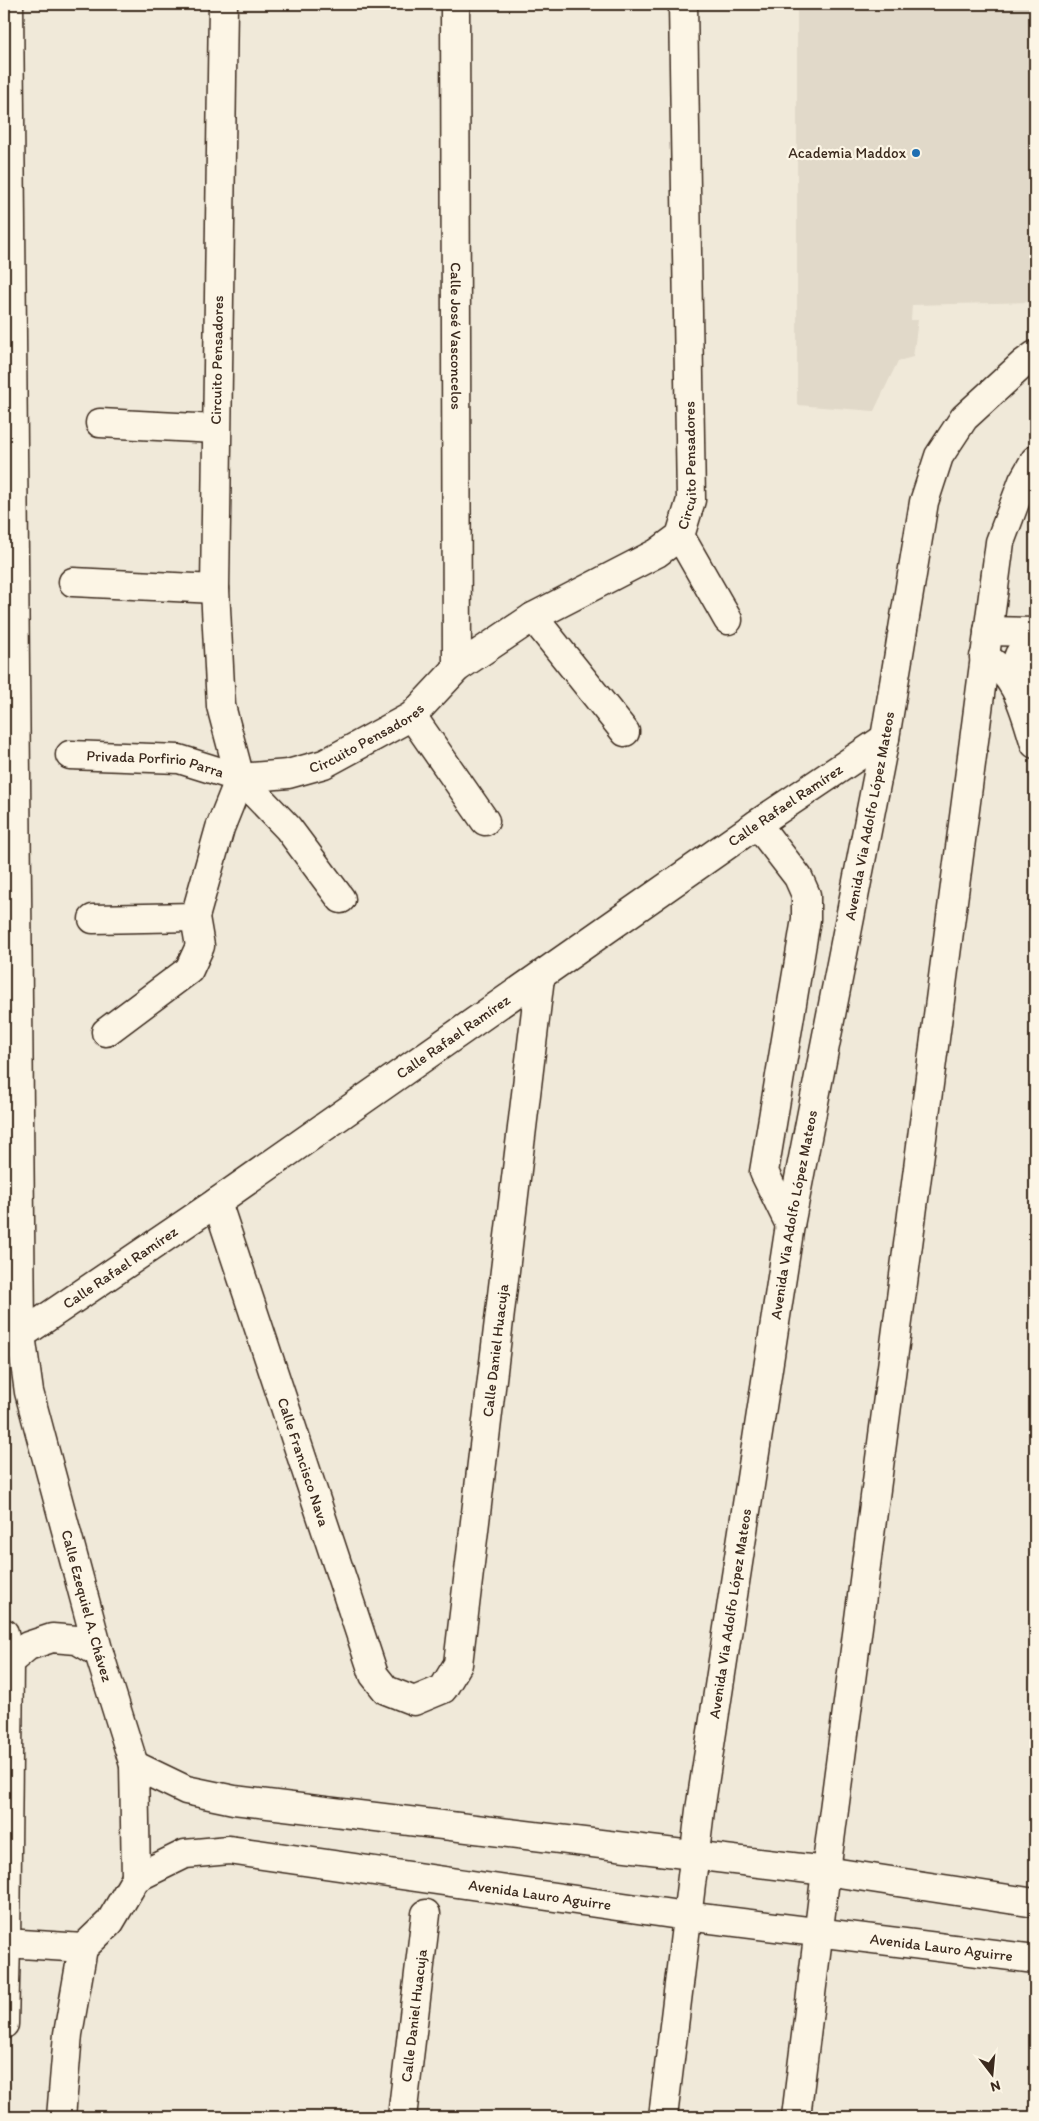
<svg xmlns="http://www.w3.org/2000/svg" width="1039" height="2121" viewBox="0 0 1039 2121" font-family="Itim,sans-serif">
	<rect width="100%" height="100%" fill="#f0e9d9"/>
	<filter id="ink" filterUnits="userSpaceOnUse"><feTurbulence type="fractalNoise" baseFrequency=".02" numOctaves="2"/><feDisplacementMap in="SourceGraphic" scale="10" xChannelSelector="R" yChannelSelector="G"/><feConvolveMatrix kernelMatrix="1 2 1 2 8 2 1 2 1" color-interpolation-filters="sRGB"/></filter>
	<g filter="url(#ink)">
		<path fill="#e1d9c9" d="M 797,4 L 1035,4 L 1035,302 L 912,305 L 911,320 L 918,320 L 913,357 L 898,361 L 874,411 L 797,405 Z"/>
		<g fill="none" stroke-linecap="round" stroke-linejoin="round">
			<defs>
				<g id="street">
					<path d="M 223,4 L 215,589 L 221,706 L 240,778 L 288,828 L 341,899"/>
					<path id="s1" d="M 455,4 L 457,668"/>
					<path d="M 100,423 L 216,429"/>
					<path d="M 680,536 L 728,620"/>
					<path d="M 73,582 L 215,589"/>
					<path d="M 533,617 L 625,732"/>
					<path d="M 988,631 L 1035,632"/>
					<path d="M 984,657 C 1018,675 1024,710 1035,744"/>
					<path d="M 1018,690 C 1015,661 1014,656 1035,634"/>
					<path d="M 412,716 L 485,821"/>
					<path id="s2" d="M 70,755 L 179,759 L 240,778 L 288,774 L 324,764 L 412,716 L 457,668 L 533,617 L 657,553 L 680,536 L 691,500 L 683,4"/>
					<path d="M 757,824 L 798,877 L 806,895 L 806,919 L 764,1172 L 790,1225"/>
					<path d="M 93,919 L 195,917"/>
					<path d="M 106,1032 L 189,970 L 200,946 L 195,917 L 220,828 L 240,778"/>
					<path id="s3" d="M 217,1202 L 374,1675 L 386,1690 L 414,1701 L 443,1689 L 458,1664 L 540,977"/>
					<path id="s4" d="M 21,1335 L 217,1202 L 757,824 L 885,738"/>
					<path d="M 4,1943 L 6,1943 L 4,2024"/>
					<path d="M 61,2117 L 68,2034 L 83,1948"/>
					<path id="s5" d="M 402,2117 L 426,1914"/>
				</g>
				<g id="secondary">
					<path id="s6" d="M 9,4 L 21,1335 L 29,1392 L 99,1653 L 134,1765 L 136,1878"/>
					<path id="s7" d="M 4,1633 L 9,1662 L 6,1943 L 83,1948 L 110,1922 L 136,1878 L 185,1854 L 229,1850 L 686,1916 L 1035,1959"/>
					<path d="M 9,1662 L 28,1646 L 52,1638 L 77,1640 L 99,1653"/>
					<path d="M 134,1765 L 186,1790 L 234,1800 L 826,1871 L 1035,1903"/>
					<path id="s8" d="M 663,2117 L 700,1810 L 790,1225 L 885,738 L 924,502 L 939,456 L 964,418 L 1024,363 L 1035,355"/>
					<path d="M 796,2117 L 826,1871 L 1000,542 L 1023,481 L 1035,460"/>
				</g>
			</defs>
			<use href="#street" stroke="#3b2a1e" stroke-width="31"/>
			<use href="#secondary" stroke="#3b2a1e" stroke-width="31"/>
			<use href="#street" stroke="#fcf5e5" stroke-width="28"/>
			<use href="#secondary" stroke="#fcf5e5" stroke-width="28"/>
		</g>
	</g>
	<circle fill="#1f6fb2" stroke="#fcf5e5" stroke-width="2" cx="916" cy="153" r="5"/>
	<g text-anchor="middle" stroke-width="4.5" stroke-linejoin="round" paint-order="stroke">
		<g font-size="15" fill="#3b2a1e" stroke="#fcf5e5" text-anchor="end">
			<text x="906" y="158">Academia Maddox</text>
		</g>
		<g font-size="15" fill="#3b2a1e" stroke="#fcf5e5">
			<text dy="5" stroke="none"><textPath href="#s1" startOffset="332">Calle José Vasconcelos</textPath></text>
			<text transform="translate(217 360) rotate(-89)" y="5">Circuito Pensadores</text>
			<text dy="5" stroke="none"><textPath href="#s2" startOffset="756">Circuito Pensadores</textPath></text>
			<text dy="5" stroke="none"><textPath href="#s2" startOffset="308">Circuito Pensadores</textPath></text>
			<text dy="5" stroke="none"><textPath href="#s2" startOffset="86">Privada Porfirio Parra</textPath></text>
			<text dy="5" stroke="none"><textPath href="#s4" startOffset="930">Calle Rafael Ramírez</textPath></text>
			<text dy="5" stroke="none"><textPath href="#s8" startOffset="1318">Avenida Via Adolfo López Mateos</textPath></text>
			<text dy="5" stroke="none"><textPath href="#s4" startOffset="525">Calle Rafael Ramírez</textPath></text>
			<text dy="5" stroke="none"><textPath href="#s8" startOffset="912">Avenida Via Adolfo López Mateos</textPath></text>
			<text dy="5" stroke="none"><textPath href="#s4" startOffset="120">Calle Rafael Ramírez</textPath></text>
			<text dy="5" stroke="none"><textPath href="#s3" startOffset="924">Calle Daniel Huacuja</textPath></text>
			<text dy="5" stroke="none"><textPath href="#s3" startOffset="274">Calle Francisco Nava</textPath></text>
			<text dy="5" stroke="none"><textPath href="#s6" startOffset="1610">Calle Ezequiel A. Chávez</textPath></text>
			<text dy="5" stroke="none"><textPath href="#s8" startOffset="508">Avenida Via Adolfo López Mateos</textPath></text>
			<text dy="5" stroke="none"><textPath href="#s7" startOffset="889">Avenida Lauro Aguirre</textPath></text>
			<text dy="5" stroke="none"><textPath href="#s7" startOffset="1294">Avenida Lauro Aguirre</textPath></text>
			<text dy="5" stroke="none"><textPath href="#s5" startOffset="102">Calle Daniel Huacuja</textPath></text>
		</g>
	</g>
	<rect width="1039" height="2121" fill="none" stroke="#fcf5e5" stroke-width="20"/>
	<rect x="10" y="10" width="1019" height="2101" fill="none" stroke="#3b2a1e" stroke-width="2" filter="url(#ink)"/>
	<g transform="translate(992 2074) rotate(164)" stroke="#fcf5e5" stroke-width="4" paint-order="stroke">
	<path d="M0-4L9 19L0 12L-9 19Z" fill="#3b2a1e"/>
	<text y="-8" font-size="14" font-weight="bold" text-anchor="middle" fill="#3b2a1e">N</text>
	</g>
</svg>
